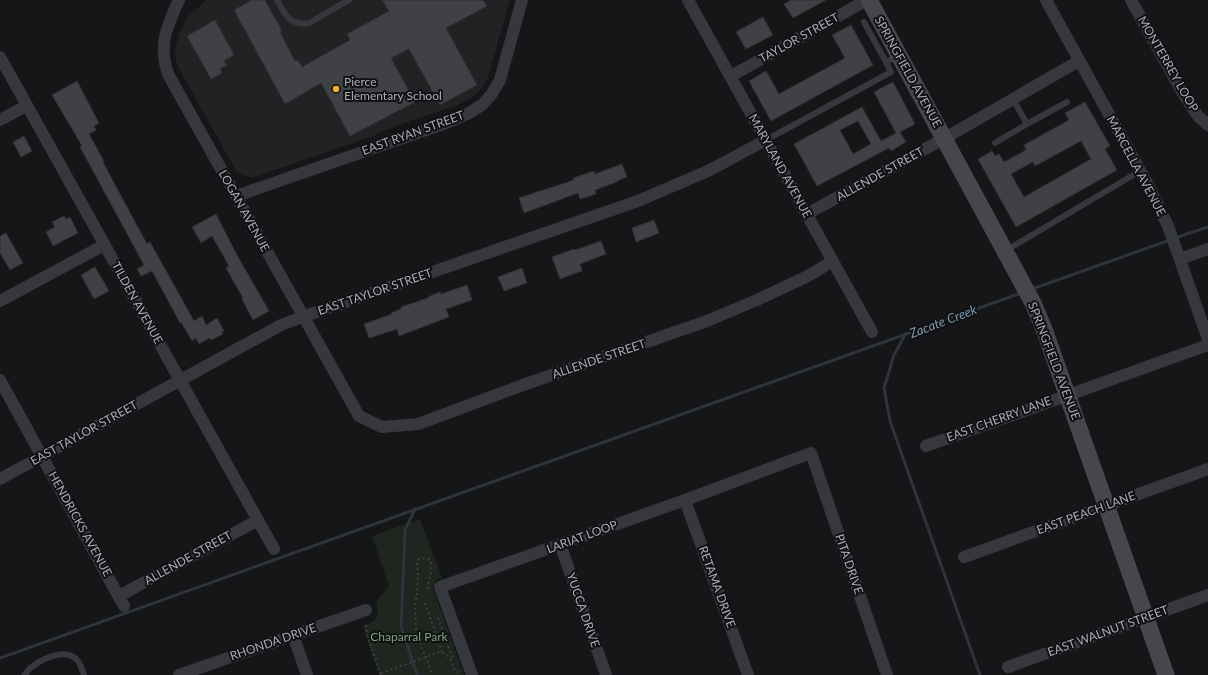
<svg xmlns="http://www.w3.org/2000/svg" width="1208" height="675" viewBox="0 0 1208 675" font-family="Lato,sans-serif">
	<rect width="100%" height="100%" fill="#161618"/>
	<path fill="#222225" d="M 207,0 L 510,0 L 487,80 L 483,86 L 478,93 L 471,98 L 456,106 L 418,118 L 378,133 L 373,136 L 252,178 L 237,172 L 179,69 L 176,60 L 175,51 L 179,34 L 188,17 L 195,10 Z"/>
	<path fill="#1e261f" d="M 420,519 L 442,578 C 436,580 433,582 433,589 L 464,675 L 379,675 L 371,652 L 363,625 C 378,623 379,614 376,602 L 389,586 L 372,536 Z"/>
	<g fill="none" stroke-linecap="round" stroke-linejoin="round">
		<path stroke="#2c353c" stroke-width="3" d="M 1175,238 L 1208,227
			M 1032,289 L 1170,240
			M 906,333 L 894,355 L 884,388 L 890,421 L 980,675
			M 415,509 L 405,530 L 401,626 L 417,675
			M 0,658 L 1021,293"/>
	</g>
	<path fill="#404145" stroke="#303034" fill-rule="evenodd" d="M 252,0 L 265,0 L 282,31 L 280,32 L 295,61 L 298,60 L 302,67 L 350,40 L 347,34 L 389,11 L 382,0 L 483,0 L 487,6 L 446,28 L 477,85 L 440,105 L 409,49 L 391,58 L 415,102 L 350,136 L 321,83 L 285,104 L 234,10 Z
		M 791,0 L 826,0 L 793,18 L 784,4 Z
		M 763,17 L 773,35 L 746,49 L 736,32 Z
		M 215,20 L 234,55 L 224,61 L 227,65 L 220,69 L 222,73 L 211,79 L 187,36 Z
		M 851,25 L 873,65 L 771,121 L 749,81 L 766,71 L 779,94 L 845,58 L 832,35 Z
		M 77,81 L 99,123 L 94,126 L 96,130 L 89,134 L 104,161 L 103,162 L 113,181 L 147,244 L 150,242 L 194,321 L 202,316 L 206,325 L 217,318 L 224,331 L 222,332 L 223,334 L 211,340 L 210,338 L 199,344 L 196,338 L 192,341 L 181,322 L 180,323 L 152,271 L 141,276 L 137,269 L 144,265 L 80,147 L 82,146 L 52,95 Z
		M 893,82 L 915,124 L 900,132 L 906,142 L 891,151 L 889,148 L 817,186 L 794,144 L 862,107 L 881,141 L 896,133 L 874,92 ZM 858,121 L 871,144 L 853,154 L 840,130 Z
		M 1085,102 L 1110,146 L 1105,149 L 1117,170 L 1016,227 L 978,159 L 992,151 L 995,156 L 999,154 L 1004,162 L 1026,150 L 1024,145 L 1069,120 L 1065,113 ZM 1081,141 L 1091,159 L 1024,197 L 1011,174 L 1033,162 L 1035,166 Z
		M 24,136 L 32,151 L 21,157 L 13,142 Z
		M 622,164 L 627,177 L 617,181 L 617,182 L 595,190 L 596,194 L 580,199 L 578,193 L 524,213 L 519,198 L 574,180 L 573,178 L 594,171 L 595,174 Z
		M 216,214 L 237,255 L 269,311 L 253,320 L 242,299 L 243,298 L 226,268 L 229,266 L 212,236 L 201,243 L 192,227 Z
		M 64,216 L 66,219 L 70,217 L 78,233 L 53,246 L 46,232 L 55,227 L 52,222 Z
		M 654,220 L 659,233 L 636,242 L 632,228 Z
		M 6,233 L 23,263 L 10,270 L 0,253 L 0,236 Z
		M 601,241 L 606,254 L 580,264 L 582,271 L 560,279 L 552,257 L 574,249 L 575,250 Z
		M 95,267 L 109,291 L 94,299 L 81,275 Z
		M 522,268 L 527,283 L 504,291 L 498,277 Z
		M 467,285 L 472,300 L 446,309 L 449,317 L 399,336 L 397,329 L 369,338 L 364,324 L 392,314 L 391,313 L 401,309 L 401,307 L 428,298 L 428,297 L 440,292 L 441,294 Z"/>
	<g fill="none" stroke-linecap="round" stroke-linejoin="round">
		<path stroke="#3d3f44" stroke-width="2" stroke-dasharray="2 3" stroke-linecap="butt" d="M 428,589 C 428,579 434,569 430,560 C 426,558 422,558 418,560 L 417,565 L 418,575 L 417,593 L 415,605 L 416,629 L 421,646 L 428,662 L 432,675
			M 425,603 L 442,652
			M 438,618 L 452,656 L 452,661
			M 366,625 L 367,634 L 381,675
			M 381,673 L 440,652 C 450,654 452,663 455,671 L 460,673"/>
		<path stroke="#37383d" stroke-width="6" d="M 277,0 C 285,15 290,26 309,23 L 349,0
			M 864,22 L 886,62
			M 1027,124 L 1067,102
			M 766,140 L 891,72 L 886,62 L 898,56
			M 995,143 L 1027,124 L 1013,99
			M 1005,251 L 1140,171
			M 24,675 C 27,672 29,668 33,666 C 44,658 67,647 78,661 C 81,665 82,670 84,675"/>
		<path stroke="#37383d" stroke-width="12" d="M 179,0 C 167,26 158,45 168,74 L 359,416 L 382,427 L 418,424 L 526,384 L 707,321 L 757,300 L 806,277 L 833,261
			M 688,0 L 872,332
			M 1046,0 L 1148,185 L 1168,226 L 1208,339
			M 1131,0 L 1184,95 L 1198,116 L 1208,125
			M 0,57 L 274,549
			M 731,76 L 867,0
			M 0,120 L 26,106
			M 236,196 L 446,123 L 467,114 L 482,105 L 491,95 L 500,80 L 522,0
			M 807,214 L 945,138 L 1079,61
			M 1180,259 L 1208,249
			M 0,301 L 104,245
			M 0,380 L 124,606
			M 926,446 L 1208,345
			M 0,479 L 281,325 L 302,317 L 638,201 L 708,171 L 766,140
			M 685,500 L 748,675
			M 560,544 L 606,675
			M 964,557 L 1208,469
			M 119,596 L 258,520
			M 293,635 L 307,675
			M 1008,667 L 1208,595
			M 179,675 L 366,610
			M 472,675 L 440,587 L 685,500 L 811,453 L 887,675"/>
		<path stroke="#45474d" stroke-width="17" d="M 869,0 L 1033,303 L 1044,329 L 1166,675"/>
	</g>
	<circle fill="#f2b134" stroke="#111113" stroke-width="1.5" cx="336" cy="89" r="4"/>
	<g text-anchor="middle" stroke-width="4" stroke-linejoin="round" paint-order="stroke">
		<g font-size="12" fill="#a8adb8" stroke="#111113">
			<text transform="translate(799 38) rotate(-29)" y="4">TAYLOR STREET</text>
			<text transform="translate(1168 64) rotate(60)" y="4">MONTERREY LOOP</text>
			<text transform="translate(908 72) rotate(61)" y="4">SPRINGFIELD AVENUE</text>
			<text transform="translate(413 133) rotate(-20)" y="4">EAST RYAN STREET</text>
			<text transform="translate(780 166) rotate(61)" y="4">MARYLAND AVENUE</text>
			<text transform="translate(1136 166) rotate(62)" y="4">MARCELLA AVENUE</text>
			<text transform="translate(880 174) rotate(-29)" y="4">ALLENDE STREET</text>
			<text transform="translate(244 211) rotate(61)" y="4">LOGAN AVENUE</text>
			<text transform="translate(375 292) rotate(-19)" y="4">EAST TAYLOR STREET</text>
			<text transform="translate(137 303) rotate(61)" y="4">TILDEN AVENUE</text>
			<text transform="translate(599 359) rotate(-19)" y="4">ALLENDE STREET</text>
			<text transform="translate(1054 361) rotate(69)" y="4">SPRINGFIELD AVENUE</text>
			<text transform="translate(999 419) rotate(-20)" y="4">EAST CHERRY LANE</text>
			<text transform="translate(84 433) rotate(-29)" y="4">EAST TAYLOR STREET</text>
			<text transform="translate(1086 513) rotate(-20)" y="4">EAST PEACH LANE</text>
			<text transform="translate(80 524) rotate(61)" y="4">HENDRICKS AVENUE</text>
			<text transform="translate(582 537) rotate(-20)" y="4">LARIAT LOOP</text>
			<text transform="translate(188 558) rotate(-29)" y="4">ALLENDE STREET</text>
			<text transform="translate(849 564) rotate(71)" y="4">PITA DRIVE</text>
			<text transform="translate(717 587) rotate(70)" y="4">RETAMA DRIVE</text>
			<text transform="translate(583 610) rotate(71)" y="4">YUCCA DRIVE</text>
			<text transform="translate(1108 631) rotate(-20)" y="4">EAST WALNUT STREET</text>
			<text transform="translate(273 642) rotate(-19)" y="4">RHONDA DRIVE</text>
		</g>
		<g font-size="12" fill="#a8adb8" stroke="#111113" text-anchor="start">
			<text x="344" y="86">Pierce<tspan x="344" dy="14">Elementary School</tspan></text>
		</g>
		<g font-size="12" fill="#7fa381" stroke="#111113">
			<text x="409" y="641">Chaparral Park</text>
		</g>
		<g font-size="13" font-style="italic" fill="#7f9bb3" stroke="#111113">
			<text transform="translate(943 321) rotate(-21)" y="5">Zacate Creek</text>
		</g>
	</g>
</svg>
